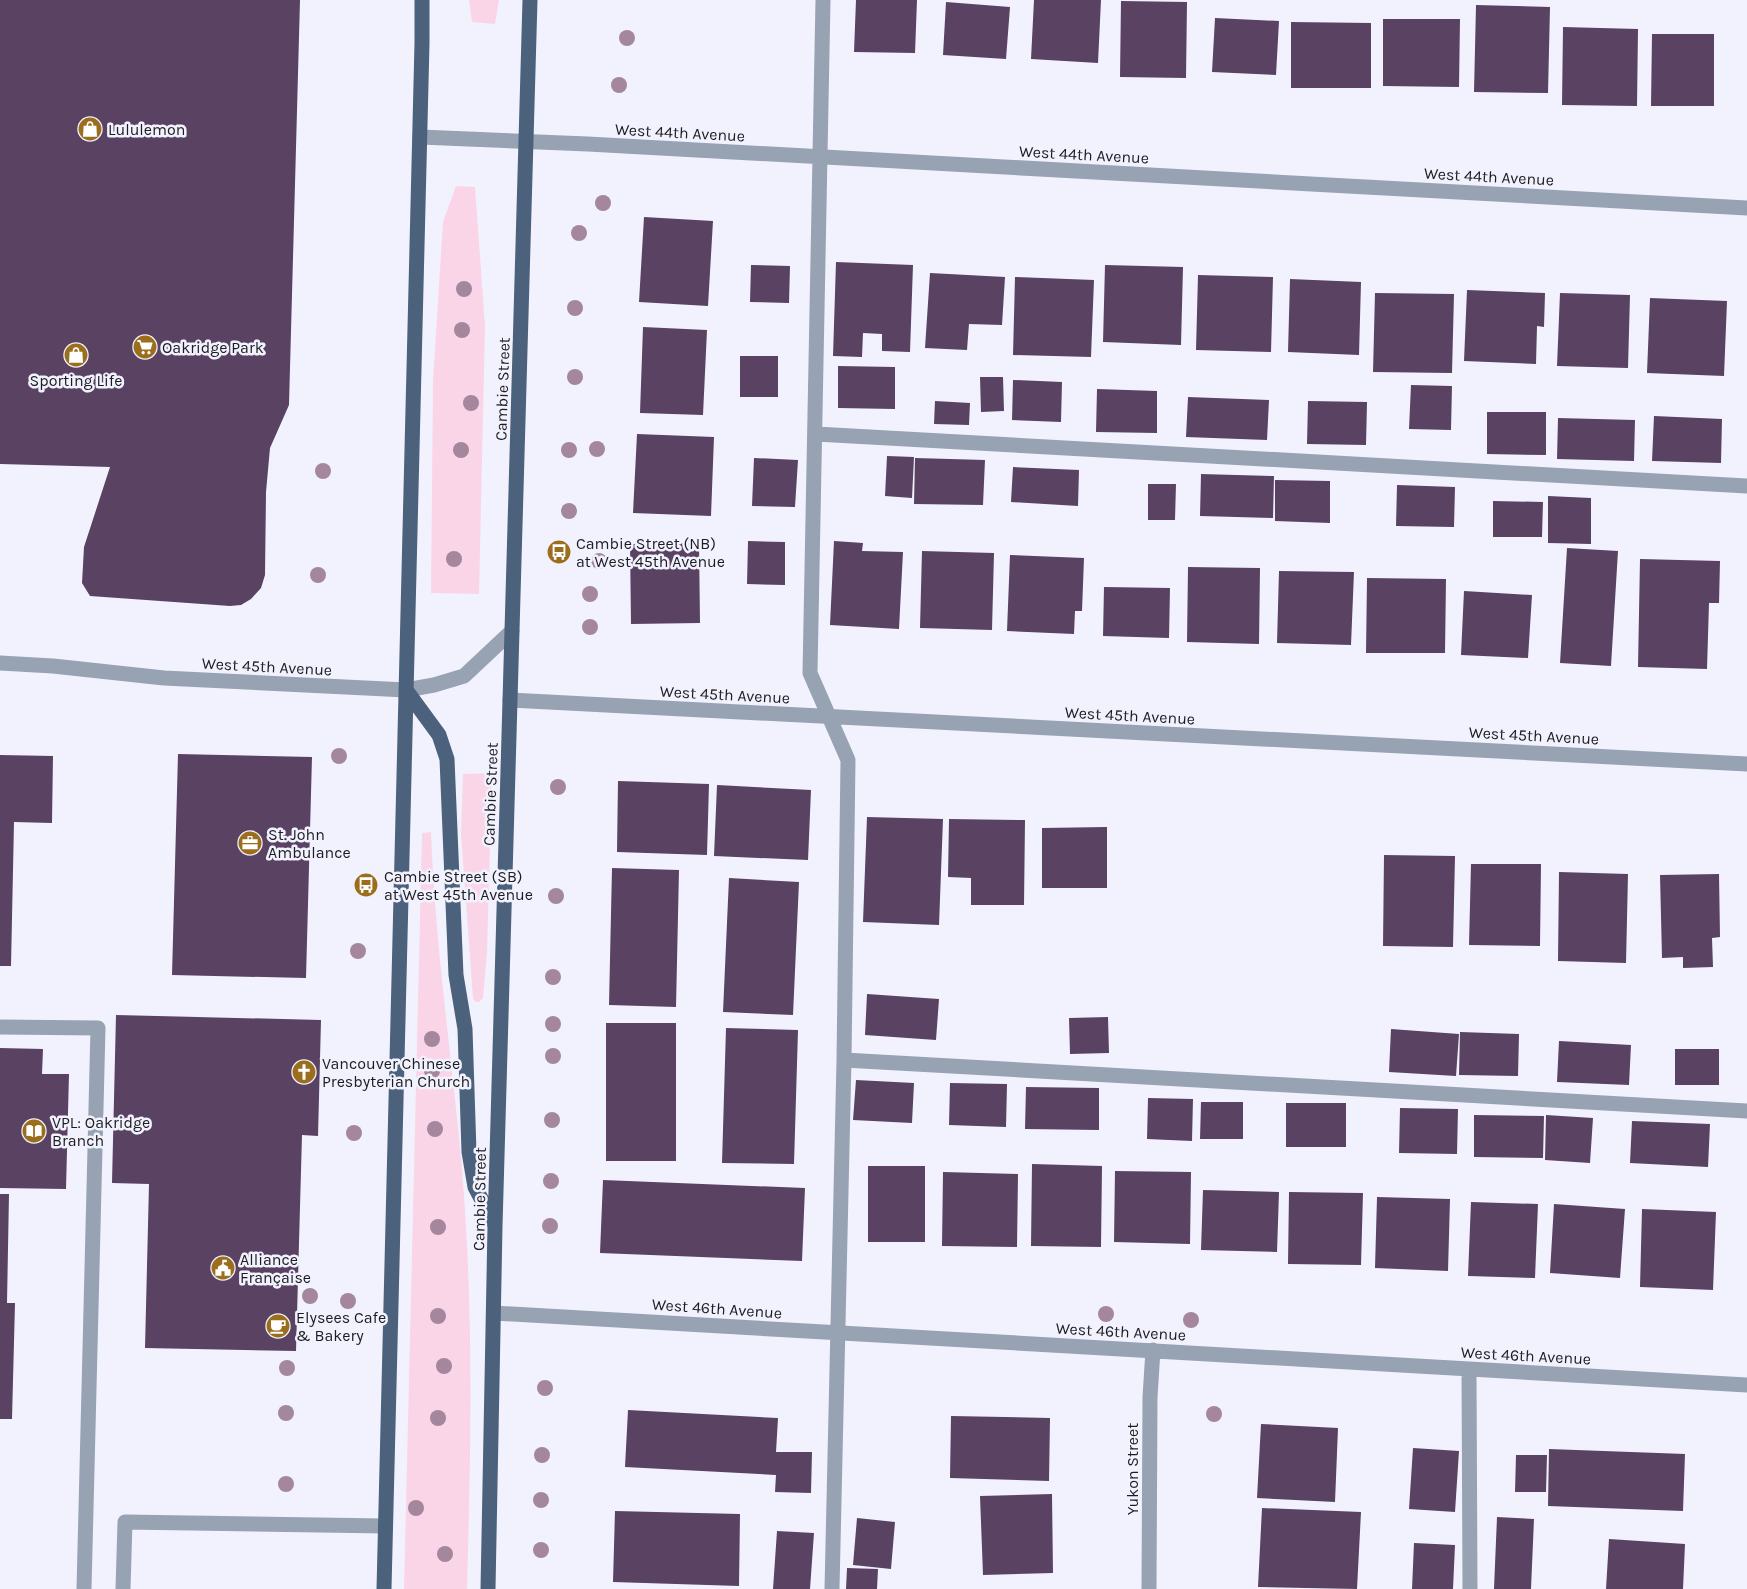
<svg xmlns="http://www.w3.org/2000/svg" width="1747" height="1589" viewBox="0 0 1747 1589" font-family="Karla,sans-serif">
	<rect width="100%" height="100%" fill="#f2f2fe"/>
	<path fill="#fad5e8" d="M 469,0 L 499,0 L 495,24 L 472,22 Z
		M 456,186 L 475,187 L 485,326 L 479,594 L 431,593 L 433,381 L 443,222 Z
		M 492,773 L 487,952 L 483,998 L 479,1002 L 476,1002 L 473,999 L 461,833 L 463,774 Z
		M 431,832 C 435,942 451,1050 461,1159 C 474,1301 471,1446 467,1589 L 404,1589 L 422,833 Z"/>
	<path fill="#594262" d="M 0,0 L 300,0 L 289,405 L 270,448 L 266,492 L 265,575 L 261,588 L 251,599 L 241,605 L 230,606 L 90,596 L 82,583 L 84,547 L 110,467 L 0,464 Z
		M 856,0 L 917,0 L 915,53 L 854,52 Z
		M 1034,0 L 1101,0 L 1098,63 L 1031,59 Z
		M 1121,1 L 1187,2 L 1186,78 L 1120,77 Z
		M 946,2 L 1010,7 L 1006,59 L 943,55 Z
		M 1476,5 L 1550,7 L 1548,93 L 1474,92 Z
		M 1215,18 L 1279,21 L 1276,75 L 1212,72 Z
		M 1383,19 L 1460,19 L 1459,87 L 1383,86 Z
		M 1291,22 L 1371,23 L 1371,88 L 1291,88 Z
		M 1563,27 L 1638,29 L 1637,106 L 1562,105 Z
		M 1652,34 L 1714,34 L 1714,106 L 1651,106 Z
		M 644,217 L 713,221 L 708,306 L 639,302 Z
		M 836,262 L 913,265 L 910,352 L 882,351 L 882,334 L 863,333 L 862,357 L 833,356 Z
		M 751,265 L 790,266 L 789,303 L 750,302 Z
		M 1105,265 L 1183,267 L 1181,345 L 1103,342 Z
		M 930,273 L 1005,277 L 1002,325 L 969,324 L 967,350 L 925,348 Z
		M 1198,275 L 1273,277 L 1271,352 L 1196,350 Z
		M 1015,277 L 1094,280 L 1091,357 L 1013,355 Z
		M 1290,279 L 1361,282 L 1359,355 L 1288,352 Z
		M 1467,290 L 1545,293 L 1544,327 L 1537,326 L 1536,364 L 1464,361 Z
		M 1375,293 L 1454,294 L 1452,373 L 1373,372 Z
		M 1560,293 L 1630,295 L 1628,368 L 1557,366 Z
		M 1650,298 L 1727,301 L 1724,376 L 1647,373 Z
		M 643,327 L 707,330 L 703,415 L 640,413 Z
		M 740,356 L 778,356 L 778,397 L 740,397 Z
		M 838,366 L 895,367 L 895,409 L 838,408 Z
		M 980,377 L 1003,377 L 1004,411 L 981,412 Z
		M 1013,380 L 1062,382 L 1061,422 L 1012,420 Z
		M 1411,385 L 1452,386 L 1451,430 L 1409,429 Z
		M 1097,389 L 1157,391 L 1157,433 L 1096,432 Z
		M 1188,397 L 1269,400 L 1267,440 L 1186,437 Z
		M 935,401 L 970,403 L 969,425 L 934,424 Z
		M 1308,401 L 1367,402 L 1366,445 L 1307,444 Z
		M 1487,412 L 1546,412 L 1546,455 L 1487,454 Z
		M 1654,416 L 1722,419 L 1721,463 L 1652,461 Z
		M 1558,418 L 1635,420 L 1634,461 L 1557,459 Z
		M 637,434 L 714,437 L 711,516 L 633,513 Z
		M 887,456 L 914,457 L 912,498 L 885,496 Z
		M 754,458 L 798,460 L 795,507 L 752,506 Z
		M 915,458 L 985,460 L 983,505 L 914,504 Z
		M 1013,467 L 1079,470 L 1078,506 L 1011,502 Z
		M 1201,474 L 1274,476 L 1273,518 L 1200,516 Z
		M 1275,480 L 1330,481 L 1330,523 L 1275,521 Z
		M 1148,484 L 1176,484 L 1175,520 L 1148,520 Z
		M 1397,485 L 1455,487 L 1454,527 L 1396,526 Z
		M 1548,496 L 1591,498 L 1591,544 L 1548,543 Z
		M 1493,501 L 1543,502 L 1542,537 L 1493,537 Z
		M 748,541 L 785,542 L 785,585 L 747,584 Z
		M 834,541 L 863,543 L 862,551 L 903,552 L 899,629 L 830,625 Z
		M 699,543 L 700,623 L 631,624 L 630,544 Z
		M 1567,548 L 1618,551 L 1611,666 L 1560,663 Z
		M 922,551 L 994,553 L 992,630 L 920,628 Z
		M 1010,555 L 1084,558 L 1082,611 L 1075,611 L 1074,634 L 1007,631 Z
		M 1640,559 L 1720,561 L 1719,603 L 1709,603 L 1707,669 L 1638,667 Z
		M 1188,567 L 1260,568 L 1259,644 L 1187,642 Z
		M 1279,571 L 1354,572 L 1351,645 L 1277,643 Z
		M 1367,578 L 1446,579 L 1445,653 L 1366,653 Z
		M 1104,587 L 1170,588 L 1169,638 L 1103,636 Z
		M 1464,591 L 1532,595 L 1528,658 L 1461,655 Z
		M 178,754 L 312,757 L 306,978 L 172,975 Z
		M 0,755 L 53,756 L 52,823 L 14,822 L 11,966 L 0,966 Z
		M 618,781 L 709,784 L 707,855 L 617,852 Z
		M 717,785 L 811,790 L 808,860 L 714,856 Z
		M 867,817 L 943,819 L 939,925 L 863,922 Z
		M 949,819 L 1025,820 L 1024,905 L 971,905 L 971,878 L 948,877 Z
		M 1107,827 L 1107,888 L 1042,888 L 1042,828 Z
		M 1384,855 L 1455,856 L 1453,947 L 1383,946 Z
		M 1471,864 L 1541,864 L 1540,946 L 1469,945 Z
		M 612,868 L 679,870 L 676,1007 L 609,1005 Z
		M 1559,872 L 1628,874 L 1626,963 L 1558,961 Z
		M 1719,874 L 1720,937 L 1712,938 L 1713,967 L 1683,968 L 1683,957 L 1662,958 L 1660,875 Z
		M 729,878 L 799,882 L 793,1015 L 723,1012 Z
		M 867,994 L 939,999 L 936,1040 L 865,1035 Z
		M 116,1015 L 321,1020 L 318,1136 L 302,1135 L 296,1351 L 145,1348 L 149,1184 L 112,1183 Z
		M 1108,1017 L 1109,1053 L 1070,1054 L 1069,1018 Z
		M 606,1023 L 676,1023 L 676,1161 L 606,1161 Z
		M 726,1028 L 798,1030 L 794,1164 L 722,1163 Z
		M 1391,1029 L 1459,1034 L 1456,1076 L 1389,1072 Z
		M 1460,1032 L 1519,1034 L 1518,1076 L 1459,1075 Z
		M 1559,1041 L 1631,1045 L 1629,1085 L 1557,1082 Z
		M 0,1048 L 43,1049 L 42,1074 L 69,1074 L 66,1189 L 0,1188 Z
		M 1675,1049 L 1719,1049 L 1719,1085 L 1675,1085 Z
		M 856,1080 L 914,1083 L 912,1123 L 853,1120 Z
		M 950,1083 L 1007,1084 L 1006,1127 L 949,1125 Z
		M 1026,1087 L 1099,1088 L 1099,1130 L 1025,1129 Z
		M 1148,1098 L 1193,1099 L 1192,1141 L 1147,1139 Z
		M 1201,1102 L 1243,1102 L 1243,1139 L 1200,1139 Z
		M 1286,1103 L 1346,1103 L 1346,1147 L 1286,1147 Z
		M 1400,1108 L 1458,1109 L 1457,1154 L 1399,1153 Z
		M 1474,1115 L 1544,1116 L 1543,1158 L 1474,1157 Z
		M 1546,1115 L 1593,1118 L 1590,1163 L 1545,1160 Z
		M 1632,1121 L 1710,1124 L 1708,1167 L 1630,1163 Z
		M 1032,1164 L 1102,1166 L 1101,1247 L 1031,1246 Z
		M 868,1166 L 925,1166 L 925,1242 L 868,1242 Z
		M 1115,1171 L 1191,1172 L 1190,1244 L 1114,1242 Z
		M 943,1172 L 1018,1174 L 1017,1247 L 942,1246 Z
		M 603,1180 L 805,1188 L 802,1261 L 600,1253 Z
		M 1203,1190 L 1279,1192 L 1277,1252 L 1201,1250 Z
		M 1289,1192 L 1363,1193 L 1361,1265 L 1288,1264 Z
		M 0,1194 L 9,1194 L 7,1303 L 15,1303 L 12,1419 L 0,1419 Z
		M 1377,1197 L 1450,1199 L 1448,1271 L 1375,1268 Z
		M 1471,1202 L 1538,1204 L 1535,1278 L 1468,1276 Z
		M 1554,1204 L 1625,1209 L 1620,1278 L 1550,1273 Z
		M 1642,1209 L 1716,1212 L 1713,1290 L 1640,1287 Z
		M 628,1410 L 778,1418 L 776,1452 L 812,1452 L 811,1493 L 775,1492 L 776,1475 L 625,1467 Z
		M 951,1416 L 1050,1418 L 1049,1481 L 950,1478 Z
		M 1261,1424 L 1338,1428 L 1335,1502 L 1257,1498 Z
		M 1413,1448 L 1459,1451 L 1455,1512 L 1409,1509 Z
		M 1549,1449 L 1685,1454 L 1683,1511 L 1548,1506 Z
		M 1516,1455 L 1547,1455 L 1546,1492 L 1515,1492 Z
		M 1052,1494 L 1053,1573 L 983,1575 L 980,1496 Z
		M 1262,1508 L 1361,1512 L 1357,1589 L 1258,1587 Z
		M 615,1511 L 740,1514 L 739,1586 L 613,1582 Z
		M 1497,1517 L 1534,1519 L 1531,1589 L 1494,1589 Z
		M 857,1518 L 895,1522 L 891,1569 L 853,1565 Z
		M 777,1531 L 814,1533 L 810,1589 L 773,1589 Z
		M 1609,1539 L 1685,1544 L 1683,1589 L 1606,1589 Z
		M 1414,1543 L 1455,1545 L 1453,1589 L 1412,1589 Z
		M 847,1568 L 878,1569 L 877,1589 L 846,1589 Z"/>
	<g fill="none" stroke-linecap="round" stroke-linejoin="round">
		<path stroke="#97a3b3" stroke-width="15" d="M 823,0 L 810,673 L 848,760 L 844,1060 L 832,1589
			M 420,137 L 588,144 L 1747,208
			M 816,434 L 1747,486
			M 0,663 L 53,666 L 164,678 L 406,690 L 434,685 L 464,676 L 512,631
			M 510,700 L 1747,764
			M 0,1027 L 98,1028 L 84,1589
			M 844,1060 L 1747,1111
			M 494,1313 L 1747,1385
			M 1469,1369 L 1470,1589
			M 123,1589 L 125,1522 L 385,1526
			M 1149,1589 L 1150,1397 L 1153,1350"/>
		<path stroke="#4c617c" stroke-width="15" d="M 406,690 L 439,735 L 447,759 L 456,975 L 465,1029 L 469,1152 L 475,1187 L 495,1225
			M 384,1589 L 422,43 L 422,0
			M 488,1589 L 495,1226 L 530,0"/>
	</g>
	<g fill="#a4869d">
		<circle cx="627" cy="38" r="8"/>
		<circle cx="619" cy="85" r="8"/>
		<circle cx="603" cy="203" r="8"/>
		<circle cx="579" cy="233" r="8"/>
		<circle cx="464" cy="289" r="8"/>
		<circle cx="575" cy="308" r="8"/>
		<circle cx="462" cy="330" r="8"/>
		<circle cx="575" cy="377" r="8"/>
		<circle cx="471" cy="403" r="8"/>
		<circle cx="597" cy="449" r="8"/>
		<circle cx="461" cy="450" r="8"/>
		<circle cx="569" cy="450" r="8"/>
		<circle cx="323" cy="471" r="8"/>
		<circle cx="569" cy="511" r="8"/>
		<circle cx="454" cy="559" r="8"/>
		<circle cx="599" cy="561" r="8"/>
		<circle cx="318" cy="575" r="8"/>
		<circle cx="590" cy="594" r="8"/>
		<circle cx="590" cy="627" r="8"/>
		<circle cx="339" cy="756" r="8"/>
		<circle cx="558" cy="787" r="8"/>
		<circle cx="556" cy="896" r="8"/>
		<circle cx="358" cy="951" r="8"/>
		<circle cx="553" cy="977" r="8"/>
		<circle cx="553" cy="1024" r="8"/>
		<circle cx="432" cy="1039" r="8"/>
		<circle cx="553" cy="1056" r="8"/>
		<circle cx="432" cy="1071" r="8"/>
		<circle cx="552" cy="1120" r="8"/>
		<circle cx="435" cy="1129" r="8"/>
		<circle cx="354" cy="1133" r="8"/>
		<circle cx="551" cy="1181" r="8"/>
		<circle cx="550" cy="1226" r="8"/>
		<circle cx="438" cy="1227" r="8"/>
		<circle cx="310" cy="1296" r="8"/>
		<circle cx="348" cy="1301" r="8"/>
		<circle cx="1106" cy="1314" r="8"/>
		<circle cx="438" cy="1316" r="8"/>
		<circle cx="1191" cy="1320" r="8"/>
		<circle cx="444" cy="1366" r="8"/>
		<circle cx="287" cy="1368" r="8"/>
		<circle cx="545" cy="1388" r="8"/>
		<circle cx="286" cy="1413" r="8"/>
		<circle cx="1214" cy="1414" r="8"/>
		<circle cx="438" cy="1418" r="8"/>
		<circle cx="542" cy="1455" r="8"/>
		<circle cx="286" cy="1484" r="8"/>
		<circle cx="541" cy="1500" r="8"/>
		<circle cx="416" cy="1508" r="8"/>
		<circle cx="541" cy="1550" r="8"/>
		<circle cx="445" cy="1554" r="8"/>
	</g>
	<defs>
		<symbol id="shop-disc" viewBox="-11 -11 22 22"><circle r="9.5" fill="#9b6e1d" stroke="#f2f2fe"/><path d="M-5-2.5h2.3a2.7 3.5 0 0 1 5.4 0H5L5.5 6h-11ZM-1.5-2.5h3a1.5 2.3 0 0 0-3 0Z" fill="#fff"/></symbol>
		<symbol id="supermarket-disc" viewBox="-11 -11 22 22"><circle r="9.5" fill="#9b6e1d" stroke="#f2f2fe"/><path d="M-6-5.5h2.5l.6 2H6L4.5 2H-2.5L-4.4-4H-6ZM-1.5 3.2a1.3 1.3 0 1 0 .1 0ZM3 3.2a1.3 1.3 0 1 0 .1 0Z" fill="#fff"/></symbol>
		<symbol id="bus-disc" viewBox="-11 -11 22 22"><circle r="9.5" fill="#9b6e1d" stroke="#f2f2fe"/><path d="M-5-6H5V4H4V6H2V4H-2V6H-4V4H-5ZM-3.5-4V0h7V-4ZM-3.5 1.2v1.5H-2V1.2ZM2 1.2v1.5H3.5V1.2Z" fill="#fff"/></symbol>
		<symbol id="office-disc" viewBox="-11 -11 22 22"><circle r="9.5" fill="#9b6e1d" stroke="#f2f2fe"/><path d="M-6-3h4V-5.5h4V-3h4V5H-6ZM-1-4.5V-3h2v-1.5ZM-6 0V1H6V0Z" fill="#fff"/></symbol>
		<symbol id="church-disc" viewBox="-11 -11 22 22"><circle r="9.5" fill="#9b6e1d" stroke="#f2f2fe"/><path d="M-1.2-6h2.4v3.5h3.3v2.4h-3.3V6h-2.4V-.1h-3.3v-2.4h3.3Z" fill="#fff"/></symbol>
		<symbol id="library-disc" viewBox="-11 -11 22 22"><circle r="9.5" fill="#9b6e1d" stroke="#f2f2fe"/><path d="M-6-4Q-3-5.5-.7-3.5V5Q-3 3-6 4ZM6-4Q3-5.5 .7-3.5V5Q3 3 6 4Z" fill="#fff"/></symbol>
		<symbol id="civic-disc" viewBox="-11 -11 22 22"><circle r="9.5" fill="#9b6e1d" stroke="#f2f2fe"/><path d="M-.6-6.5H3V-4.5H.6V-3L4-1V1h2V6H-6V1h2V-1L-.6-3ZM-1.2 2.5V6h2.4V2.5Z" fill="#fff"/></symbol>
		<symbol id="cafe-disc" viewBox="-11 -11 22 22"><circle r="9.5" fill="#9b6e1d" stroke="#f2f2fe"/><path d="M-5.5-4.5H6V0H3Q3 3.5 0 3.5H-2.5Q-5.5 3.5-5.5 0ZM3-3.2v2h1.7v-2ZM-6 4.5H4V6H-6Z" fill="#fff"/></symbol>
	</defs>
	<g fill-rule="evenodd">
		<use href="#shop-disc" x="76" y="115" width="28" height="28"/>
		<use href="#supermarket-disc" x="131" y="333" width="28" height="28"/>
		<use href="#shop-disc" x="62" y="341" width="28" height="28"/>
		<use href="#bus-disc" x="545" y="538" width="28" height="28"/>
		<use href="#office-disc" x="236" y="829" width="28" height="28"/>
		<use href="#bus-disc" x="352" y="871" width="28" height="28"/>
		<use href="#church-disc" x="290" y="1058" width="28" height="28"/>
		<use href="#library-disc" x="20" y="1117" width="28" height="28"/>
		<use href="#civic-disc" x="209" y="1254" width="28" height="28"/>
		<use href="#cafe-disc" x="264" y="1312" width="28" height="28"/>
	</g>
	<g text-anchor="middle" stroke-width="5" stroke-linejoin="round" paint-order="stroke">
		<g font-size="16" fill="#1c1c21" stroke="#f2f2fe" text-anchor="start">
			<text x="108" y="135">Lululemon</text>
			<text x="162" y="353">Oakridge Park</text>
			<text x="76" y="386" text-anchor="middle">Sporting Life</text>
			<text x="576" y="549">Cambie Street (NB)<tspan x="576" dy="18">at West 45th Avenue</tspan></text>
			<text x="268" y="840">St. John<tspan x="268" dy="18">Ambulance</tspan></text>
			<text x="384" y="882">Cambie Street (SB)<tspan x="384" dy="18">at West 45th Avenue</tspan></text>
			<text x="322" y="1069">Vancouver Chinese<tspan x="322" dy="18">Presbyterian Church</tspan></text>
			<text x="52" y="1128">VPL: Oakridge<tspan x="52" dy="18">Branch</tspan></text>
			<text x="240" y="1265">Alliance<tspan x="240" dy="18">Française</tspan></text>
			<text x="296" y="1323">Elysees Cafe<tspan x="296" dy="18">&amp; Bakery</tspan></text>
		</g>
		<g font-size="16" fill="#1c1c21" stroke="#f2f2fe">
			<text transform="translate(680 132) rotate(3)" y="6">West 44th Avenue</text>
			<text transform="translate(1084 154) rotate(3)" y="6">West 44th Avenue</text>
			<text transform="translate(1489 176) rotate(3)" y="6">West 44th Avenue</text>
			<text transform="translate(502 389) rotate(-88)" y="6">Cambie Street</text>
			<text transform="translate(267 666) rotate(3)" y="6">West 45th Avenue</text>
			<text transform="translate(725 694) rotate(3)" y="6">West 45th Avenue</text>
			<text transform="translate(1130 715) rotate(3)" y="6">West 45th Avenue</text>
			<text transform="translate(1534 735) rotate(3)" y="6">West 45th Avenue</text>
			<text transform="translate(490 794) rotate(-88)" y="6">Cambie Street</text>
			<text transform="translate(479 1199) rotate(-89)" y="6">Cambie Street</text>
			<text transform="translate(717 1308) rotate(4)" y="6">West 46th Avenue</text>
			<text transform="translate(1121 1331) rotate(3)" y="6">West 46th Avenue</text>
			<text transform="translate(1526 1355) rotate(3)" y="6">West 46th Avenue</text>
			<text transform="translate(1132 1469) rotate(-90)" y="6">Yukon Street</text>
		</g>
	</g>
</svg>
